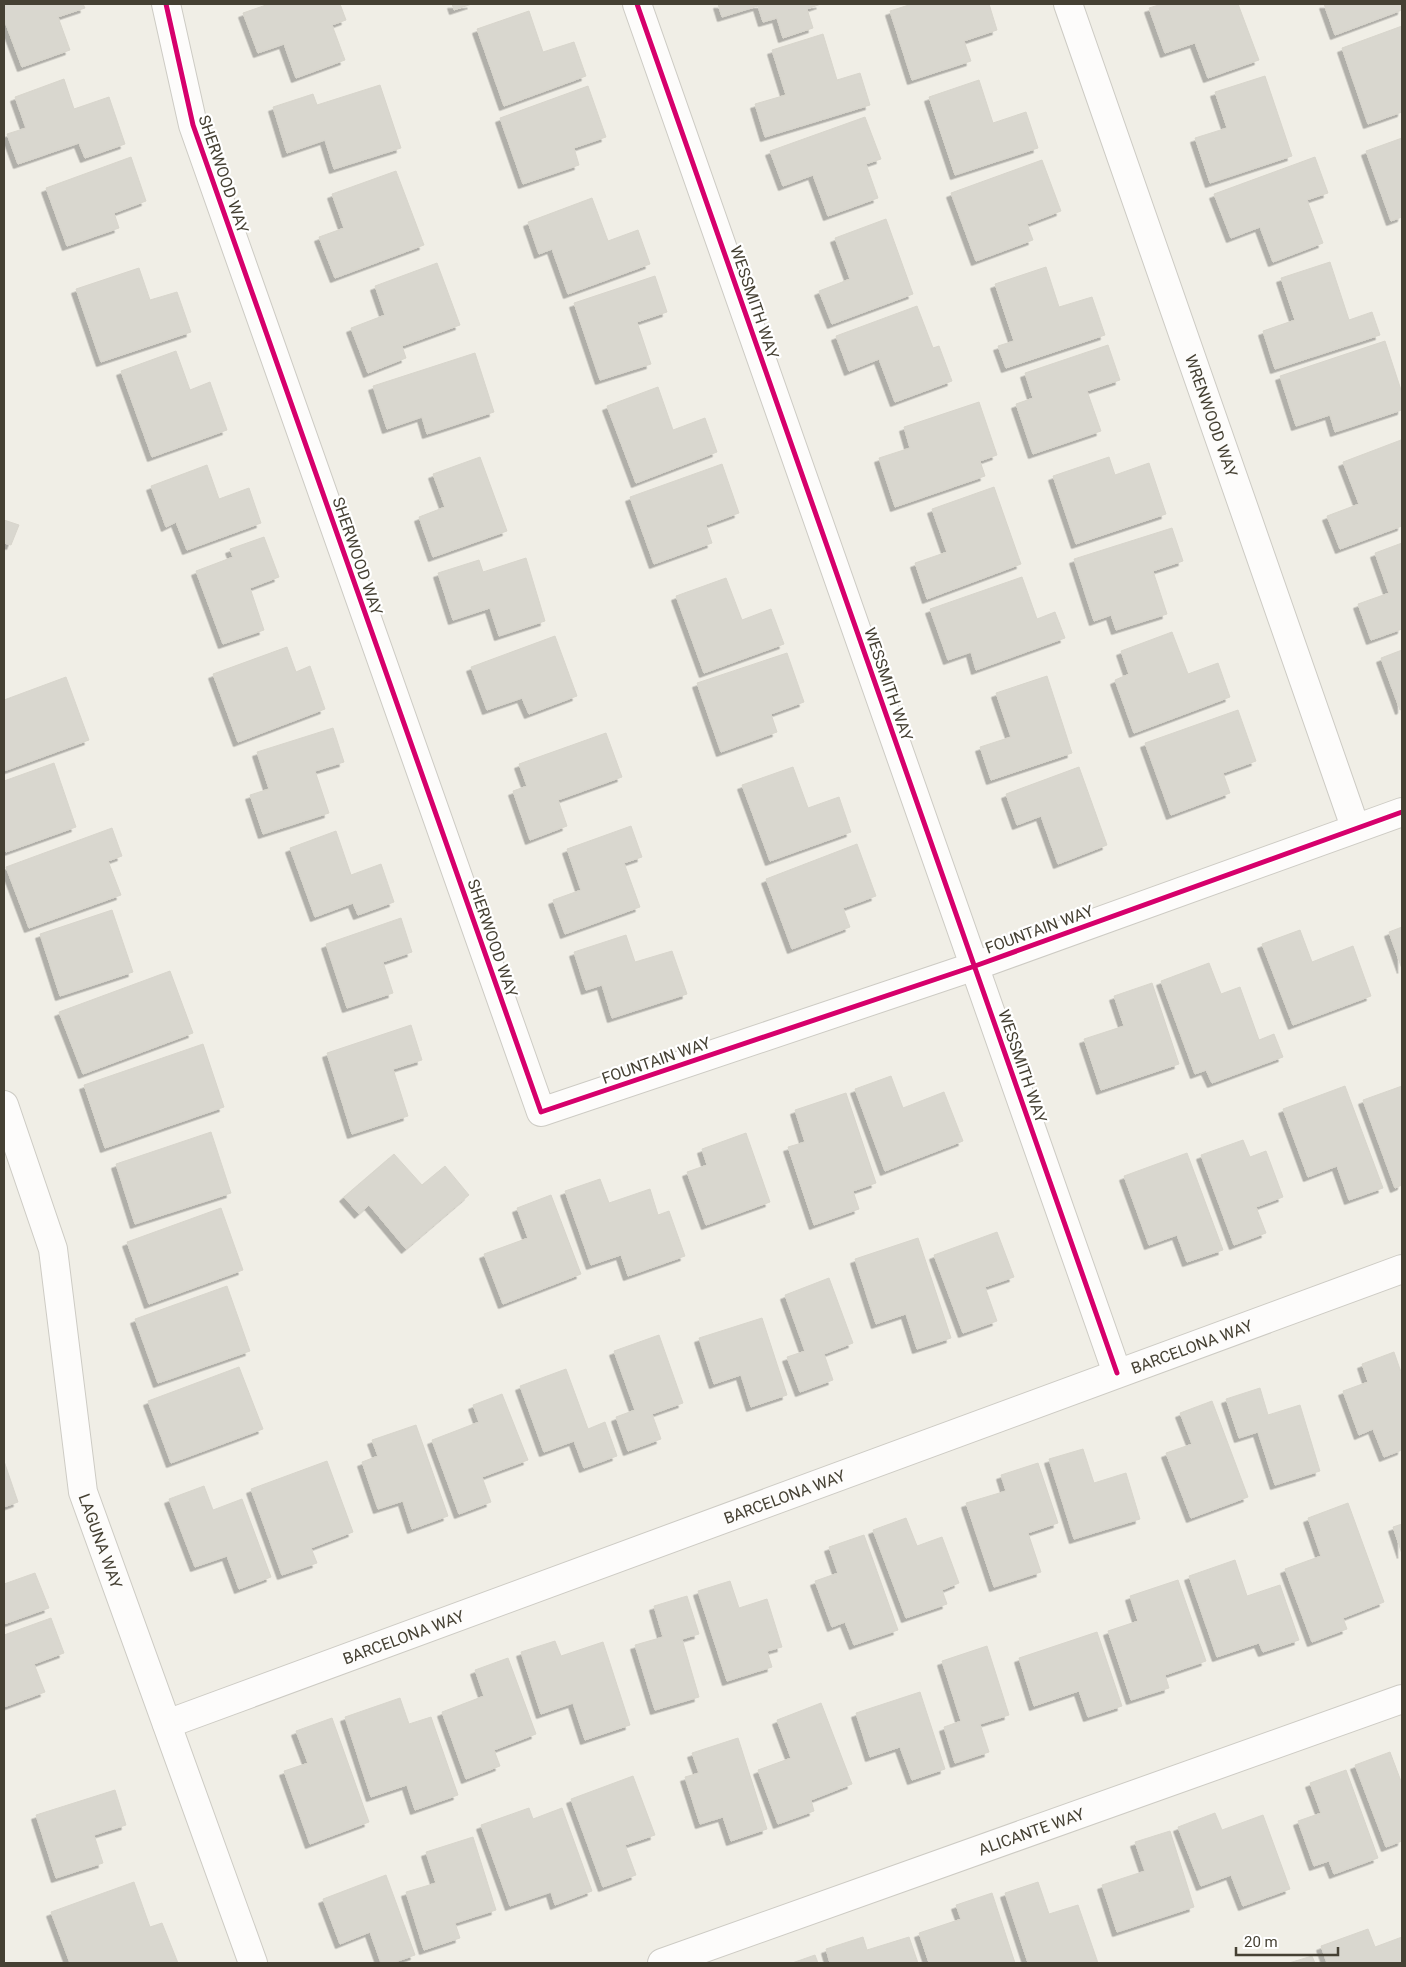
<svg xmlns="http://www.w3.org/2000/svg" width="1406" height="1967" viewBox="0 0 1406 1967" font-family="Roboto,sans-serif">
	<defs>
		<filter id="shadow"><feDropShadow dx="-4.5" dy="4.5" stdDeviation="0" flood-color="#0004"/></filter>
	</defs>
	<rect width="100%" height="100%" fill="#f0eee6"/>
	<path fill="#d9d7cf" stroke="#d8d5cc" filter="url(#shadow)" d="M 4,4 L 83,4 L 85,8 L 58,17 L 70,50 L 22,67 L 4,19 Z
		M 269,4 L 340,4 L 346,20 L 332,25 L 345,60 L 296,78 L 284,44 L 258,53 L 243,13 Z
		M 452,4 L 472,4 L 454,10 Z
		M 718,4 L 821,4 L 807,9 L 813,28 L 783,38 L 777,18 L 763,22 L 758,6 L 722,17 Z
		M 912,4 L 989,4 L 997,30 L 964,41 L 971,61 L 912,80 L 890,11 Z
		M 1162,4 L 1238,4 L 1259,60 L 1208,78 L 1195,43 L 1165,53 L 1149,8 Z
		M 1324,4 L 1402,4 L 1402,10 L 1335,35 Z
		M 529,11 L 543,52 L 574,42 L 586,76 L 504,106 L 477,29 Z
		M 1402,26 L 1402,112 L 1368,124 L 1342,48 Z
		M 823,34 L 837,80 L 860,73 L 870,105 L 765,137 L 755,104 L 786,95 L 772,50 Z
		M 1265,76 L 1292,156 L 1210,183 L 1195,138 L 1227,128 L 1215,92 Z
		M 64,79 L 74,109 L 109,97 L 125,144 L 85,158 L 79,143 L 18,164 L 7,134 L 26,128 L 15,97 Z
		M 979,80 L 993,123 L 1026,112 L 1038,148 L 955,175 L 929,97 Z
		M 380,85 L 401,148 L 334,169 L 325,140 L 287,153 L 273,107 L 313,94 L 317,105 Z
		M 588,86 L 606,137 L 574,148 L 579,165 L 523,184 L 500,118 Z
		M 865,117 L 881,159 L 866,164 L 878,198 L 828,216 L 813,175 L 783,186 L 770,151 Z
		M 1402,138 L 1402,217 L 1391,221 L 1366,151 Z
		M 131,157 L 146,201 L 114,213 L 119,228 L 67,246 L 46,188 Z
		M 1315,157 L 1328,193 L 1307,200 L 1323,243 L 1273,262 L 1260,227 L 1231,238 L 1214,194 Z
		M 1042,160 L 1061,211 L 1027,224 L 1033,240 L 976,261 L 951,193 Z
		M 396,171 L 424,245 L 335,278 L 319,237 L 344,228 L 332,194 Z
		M 592,198 L 608,241 L 638,230 L 650,264 L 568,294 L 552,249 L 539,254 L 528,222 Z
		M 886,219 L 913,294 L 832,324 L 819,291 L 850,279 L 835,238 Z
		M 1330,262 L 1349,320 L 1372,312 L 1380,335 L 1275,369 L 1263,331 L 1295,320 L 1281,278 Z
		M 437,263 L 460,325 L 402,346 L 406,358 L 368,373 L 351,328 L 385,315 L 375,286 Z
		M 1046,267 L 1059,307 L 1092,297 L 1105,335 L 1006,368 L 998,346 L 1014,341 L 995,284 Z
		M 139,268 L 150,300 L 177,292 L 191,332 L 101,362 L 76,289 Z
		M 655,276 L 667,312 L 637,322 L 651,364 L 600,380 L 574,303 Z
		M 917,306 L 933,348 L 939,346 L 952,381 L 895,402 L 879,359 L 849,371 L 836,336 Z
		M 1385,341 L 1402,393 L 1402,410 L 1335,432 L 1330,415 L 1296,426 L 1280,376 Z
		M 1108,345 L 1120,380 L 1087,391 L 1101,431 L 1033,454 L 1016,404 L 1033,398 L 1025,373 Z
		M 176,351 L 190,390 L 210,382 L 227,430 L 152,457 L 121,371 Z
		M 475,353 L 494,412 L 427,434 L 422,417 L 387,429 L 373,386 Z
		M 658,387 L 673,430 L 705,418 L 717,452 L 636,483 L 607,406 Z
		M 979,402 L 997,455 L 980,461 L 985,476 L 895,507 L 879,458 L 910,448 L 904,427 Z
		M 1401,440 L 1402,526 L 1340,549 L 1327,516 L 1359,504 L 1343,462 Z
		M 480,457 L 507,531 L 433,557 L 419,517 L 445,507 L 433,474 Z
		M 1109,457 L 1115,475 L 1149,463 L 1166,514 L 1076,544 L 1053,476 Z
		M 722,464 L 739,513 L 706,525 L 712,543 L 654,564 L 630,497 Z
		M 207,465 L 219,499 L 249,488 L 261,523 L 187,550 L 176,522 L 166,527 L 151,486 Z
		M 994,487 L 1021,564 L 927,599 L 915,563 L 947,552 L 932,509 Z
		M 4,520 L 19,525 L 11,545 L 4,543 Z
		M 1172,528 L 1183,561 L 1153,571 L 1167,614 L 1116,630 L 1111,615 L 1094,621 L 1074,559 Z
		M 264,537 L 279,577 L 250,588 L 264,630 L 223,644 L 196,571 L 233,557 L 230,549 Z
		M 1402,543 L 1402,629 L 1371,640 L 1358,604 L 1389,593 L 1375,553 Z
		M 526,558 L 545,621 L 499,636 L 490,608 L 453,620 L 438,573 L 479,560 L 483,572 Z
		M 1022,577 L 1037,619 L 1055,612 L 1065,638 L 976,670 L 971,652 L 948,660 L 930,609 Z
		M 726,578 L 742,620 L 771,609 L 784,644 L 704,673 L 676,596 Z
		M 1172,632 L 1188,674 L 1218,663 L 1230,697 L 1134,733 L 1115,680 L 1129,674 L 1121,651 Z
		M 555,636 L 577,696 L 529,714 L 522,698 L 487,710 L 471,667 Z
		M 287,647 L 296,672 L 310,666 L 325,709 L 238,742 L 213,674 Z
		M 1402,650 L 1402,709 L 1400,710 L 1381,658 Z
		M 787,653 L 804,702 L 771,714 L 777,732 L 721,752 L 697,683 Z
		M 1047,676 L 1072,753 L 991,780 L 980,747 L 1011,737 L 996,693 Z
		M 66,677 L 89,740 L 4,771 L 4,700 Z
		M 1238,710 L 1256,761 L 1223,773 L 1230,793 L 1171,815 L 1145,743 Z
		M 333,728 L 344,762 L 315,771 L 329,813 L 263,834 L 250,795 L 269,789 L 257,752 Z
		M 606,733 L 622,777 L 558,800 L 567,826 L 530,840 L 513,791 L 527,786 L 519,764 Z
		M 54,763 L 76,827 L 6,852 L 4,845 L 4,781 Z
		M 793,767 L 808,808 L 839,797 L 851,832 L 770,861 L 742,785 Z
		M 1079,767 L 1107,845 L 1058,864 L 1041,816 L 1017,825 L 1006,794 Z
		M 631,826 L 642,857 L 624,863 L 640,907 L 565,934 L 553,900 L 581,890 L 567,849 Z
		M 112,828 L 122,856 L 108,861 L 121,895 L 29,928 L 6,867 Z
		M 336,831 L 351,875 L 381,864 L 394,902 L 358,915 L 353,903 L 315,917 L 290,848 Z
		M 857,844 L 876,896 L 843,908 L 850,927 L 792,949 L 766,879 Z
		M 112,910 L 133,972 L 60,996 L 40,934 Z
		M 401,918 L 412,952 L 383,962 L 393,993 L 347,1008 L 326,944 Z
		M 1402,927 L 1402,969 L 1389,932 Z
		M 1300,930 L 1312,962 L 1353,946 L 1371,996 L 1293,1025 L 1262,944 Z
		M 626,935 L 635,962 L 672,951 L 687,994 L 612,1018 L 602,985 L 586,990 L 574,952 Z
		M 1209,963 L 1221,994 L 1240,987 L 1259,1040 L 1274,1034 L 1283,1057 L 1212,1083 L 1206,1070 L 1195,1074 L 1161,981 Z
		M 170,971 L 193,1033 L 83,1074 L 59,1012 Z
		M 1152,983 L 1179,1064 L 1101,1090 L 1084,1039 L 1124,1026 L 1114,996 Z
		M 411,1025 L 422,1060 L 393,1069 L 408,1116 L 352,1134 L 327,1053 Z
		M 203,1044 L 224,1107 L 105,1148 L 84,1085 Z
		M 891,1076 L 903,1108 L 944,1092 L 963,1141 L 885,1171 L 855,1089 Z
		M 1345,1086 L 1383,1188 L 1349,1200 L 1337,1166 L 1308,1177 L 1283,1109 Z
		M 1402,1086 L 1402,1185 L 1395,1188 L 1363,1100 Z
		M 846,1093 L 876,1183 L 853,1191 L 859,1209 L 814,1225 L 788,1147 L 805,1142 L 795,1110 Z
		M 211,1132 L 231,1193 L 135,1224 L 116,1164 Z
		M 746,1133 L 770,1202 L 706,1225 L 687,1172 L 707,1165 L 702,1149 Z
		M 1243,1140 L 1250,1157 L 1266,1151 L 1283,1197 L 1256,1207 L 1266,1233 L 1234,1245 L 1201,1155 Z
		M 1187,1153 L 1223,1250 L 1187,1262 L 1177,1235 L 1149,1245 L 1124,1176 Z
		M 394,1154 L 422,1185 L 445,1166 L 469,1195 L 406,1249 L 369,1205 L 359,1214 L 344,1197 Z
		M 600,1179 L 609,1203 L 650,1189 L 658,1215 L 669,1211 L 685,1256 L 628,1276 L 621,1255 L 591,1265 L 565,1191 Z
		M 551,1195 L 581,1274 L 503,1304 L 484,1254 L 528,1238 L 517,1208 Z
		M 221,1208 L 243,1270 L 149,1304 L 127,1242 Z
		M 997,1232 L 1014,1277 L 985,1287 L 997,1321 L 963,1333 L 934,1255 Z
		M 918,1238 L 951,1338 L 917,1349 L 906,1314 L 876,1324 L 855,1259 Z
		M 829,1278 L 853,1343 L 824,1354 L 833,1380 L 800,1392 L 787,1357 L 805,1351 L 785,1295 Z
		M 227,1286 L 250,1351 L 158,1383 L 135,1319 Z
		M 762,1318 L 787,1395 L 751,1407 L 741,1375 L 714,1384 L 699,1338 Z
		M 659,1335 L 683,1403 L 652,1414 L 661,1439 L 628,1451 L 616,1417 L 635,1410 L 614,1351 Z
		M 1394,1352 L 1402,1375 L 1402,1450 L 1384,1457 L 1373,1429 L 1359,1435 L 1343,1391 L 1368,1382 L 1362,1364 Z
		M 239,1367 L 263,1429 L 171,1463 L 148,1401 Z
		M 566,1369 L 588,1429 L 605,1422 L 617,1456 L 584,1468 L 574,1441 L 544,1452 L 520,1386 Z
		M 1260,1388 L 1268,1415 L 1300,1405 L 1320,1471 L 1275,1485 L 1258,1432 L 1239,1438 L 1226,1399 Z
		M 502,1394 L 528,1460 L 482,1477 L 491,1502 L 459,1514 L 432,1440 L 479,1422 L 473,1405 Z
		M 1212,1401 L 1248,1497 L 1191,1518 L 1166,1453 L 1192,1444 L 1180,1413 Z
		M 416,1425 L 448,1516 L 412,1529 L 403,1501 L 378,1509 L 362,1462 L 378,1456 L 372,1440 Z
		M 1083,1449 L 1094,1483 L 1126,1473 L 1140,1519 L 1074,1539 L 1049,1459 Z
		M 4,1461 L 18,1502 L 4,1507 Z
		M 327,1461 L 353,1532 L 311,1548 L 317,1563 L 282,1575 L 251,1489 Z
		M 1038,1463 L 1058,1523 L 1028,1533 L 1041,1572 L 994,1587 L 966,1503 L 1006,1491 L 1001,1475 Z
		M 204,1486 L 213,1510 L 242,1499 L 271,1577 L 239,1589 L 227,1556 L 195,1567 L 169,1499 Z
		M 1348,1503 L 1384,1602 L 1343,1618 L 1347,1629 L 1312,1642 L 1285,1569 L 1321,1556 L 1308,1518 Z
		M 906,1518 L 917,1546 L 942,1537 L 959,1583 L 942,1590 L 947,1604 L 906,1618 L 873,1530 Z
		M 1402,1524 L 1402,1554 L 1393,1527 Z
		M 864,1535 L 898,1630 L 854,1645 L 845,1622 L 832,1627 L 815,1581 L 838,1573 L 829,1547 Z
		M 1235,1560 L 1247,1596 L 1280,1585 L 1299,1640 L 1263,1652 L 1259,1643 L 1217,1657 L 1189,1576 Z
		M 35,1573 L 49,1608 L 4,1624 L 4,1584 Z
		M 1178,1580 L 1206,1661 L 1165,1675 L 1169,1688 L 1131,1700 L 1108,1631 L 1138,1621 L 1130,1596 Z
		M 730,1581 L 739,1608 L 767,1599 L 782,1647 L 767,1651 L 772,1667 L 727,1681 L 698,1591 Z
		M 687,1596 L 699,1634 L 682,1639 L 699,1697 L 655,1710 L 635,1645 L 663,1637 L 654,1606 Z
		M 51,1618 L 64,1653 L 34,1664 L 45,1692 L 4,1707 L 4,1635 Z
		M 1097,1632 L 1122,1706 L 1088,1717 L 1079,1691 L 1034,1706 L 1019,1658 Z
		M 555,1641 L 561,1656 L 603,1642 L 630,1725 L 585,1740 L 573,1703 L 541,1714 L 521,1652 Z
		M 987,1646 L 1009,1715 L 980,1724 L 989,1752 L 955,1763 L 944,1727 L 961,1721 L 942,1661 Z
		M 508,1658 L 536,1734 L 494,1750 L 500,1766 L 466,1779 L 442,1712 L 484,1696 L 475,1670 Z
		M 920,1692 L 945,1769 L 912,1780 L 900,1747 L 870,1757 L 856,1713 Z
		M 400,1698 L 409,1724 L 431,1717 L 458,1795 L 415,1810 L 407,1785 L 371,1797 L 345,1717 Z
		M 821,1703 L 852,1784 L 811,1800 L 814,1811 L 778,1824 L 758,1770 L 791,1758 L 777,1720 Z
		M 332,1718 L 369,1822 L 310,1844 L 284,1771 L 308,1763 L 296,1731 Z
		M 738,1738 L 767,1829 L 731,1841 L 723,1817 L 700,1824 L 685,1777 L 699,1773 L 692,1753 Z
		M 1390,1752 L 1402,1784 L 1402,1841 L 1386,1847 L 1355,1765 Z
		M 1346,1770 L 1378,1858 L 1334,1874 L 1329,1861 L 1314,1866 L 1298,1821 L 1321,1813 L 1310,1783 Z
		M 633,1776 L 655,1835 L 625,1845 L 636,1875 L 603,1887 L 571,1799 Z
		M 115,1790 L 126,1825 L 94,1835 L 103,1863 L 56,1878 L 36,1815 Z
		M 529,1808 L 533,1819 L 562,1808 L 592,1891 L 555,1905 L 551,1892 L 510,1906 L 481,1825 Z
		M 1215,1813 L 1222,1830 L 1263,1815 L 1290,1889 L 1243,1906 L 1231,1875 L 1201,1886 L 1178,1827 Z
		M 1170,1831 L 1194,1907 L 1117,1932 L 1102,1885 L 1145,1871 L 1135,1842 Z
		M 473,1837 L 496,1910 L 455,1923 L 460,1938 L 424,1950 L 406,1892 L 436,1883 L 426,1852 Z
		M 386,1875 L 415,1955 L 392,1963 L 381,1963 L 370,1932 L 340,1944 L 323,1899 Z
		M 134,1882 L 150,1927 L 162,1923 L 178,1963 L 70,1963 L 51,1912 Z
		M 1038,1882 L 1049,1914 L 1078,1905 L 1098,1963 L 1028,1963 L 1005,1893 Z
		M 992,1893 L 1015,1963 L 929,1963 L 919,1933 L 961,1919 L 956,1905 Z
		M 1368,1929 L 1375,1947 L 1402,1937 L 1402,1963 L 1327,1963 L 1321,1946 Z
		M 863,1937 L 867,1950 L 909,1937 L 918,1963 L 830,1963 L 826,1949 Z
		M 815,1955 L 818,1963 L 792,1963 Z
		M 1312,1956 L 1315,1963 L 1289,1963 Z"/>
	<g fill="none" stroke-linecap="round" stroke-linejoin="round">
		<defs>
			<g id="street">
				<path d="M 166,4 L 193,125 L 541,1112 L 975,966 L 1402,812"/>
				<path d="M 637,4 L 1117,1373"/>
				<path id="s1" d="M 1068,4 L 1355,827"/>
				<path id="s2" d="M 4,1105 L 53,1249 L 83,1492 L 253,1963"/>
				<path id="s3" d="M 167,1724 L 1402,1269"/>
				<path id="s4" d="M 662,1963 L 1402,1699"/>
			</g>
		</defs>
		<use href="#street" stroke="#cdcbc4" stroke-width="30"/>
		<use href="#street" stroke="#fdfcfb" stroke-width="28"/>
		<defs>
			<path id="cycleway" d="M 166,4 L 193,125 L 541,1112 L 975,966 L 1402,812
				M 637,4 L 1117,1373"/>
		</defs>
		<use href="#cycleway" stroke="#fff" stroke-width="8"/>
		<use href="#cycleway" stroke="#d6006c" stroke-width="5"/>
	</g>
	<g text-anchor="middle" stroke-width="4.5" stroke-linejoin="round" paint-order="stroke">
		<g font-size="16" fill="#454033" stroke="#fff">
			<text transform="translate(224 174) rotate(71)" y="6">SHERWOOD WAY</text>
			<text transform="translate(755 302) rotate(71)" y="6">WESSMITH WAY</text>
			<text dy="6" stroke="none"><textPath href="#s1" startOffset="436">WRENWOOD WAY</textPath></text>
			<text transform="translate(358 556) rotate(71)" y="6">SHERWOOD WAY</text>
			<text transform="translate(889 684) rotate(71)" y="6">WESSMITH WAY</text>
			<text transform="translate(1039 929) rotate(-20)" y="6">FOUNTAIN WAY</text>
			<text transform="translate(493 938) rotate(71)" y="6">SHERWOOD WAY</text>
			<text transform="translate(656 1060) rotate(-19)" y="6">FOUNTAIN WAY</text>
			<text transform="translate(1023 1066) rotate(71)" y="6">WESSMITH WAY</text>
			<text dy="6" stroke="none"><textPath href="#s3" startOffset="1092">BARCELONA WAY</textPath></text>
			<text dy="6" stroke="none"><textPath href="#s3" startOffset="658">BARCELONA WAY</textPath></text>
			<text dy="6" stroke="none"><textPath href="#s2" startOffset="449">LAGUNA WAY</textPath></text>
			<text dy="6" stroke="none"><textPath href="#s3" startOffset="252">BARCELONA WAY</textPath></text>
			<text dy="6" stroke="none"><textPath href="#s4" startOffset="392">ALICANTE WAY</textPath></text>
		</g>
	</g>
	<rect width="1406" height="1967" fill="none" stroke="#454033" stroke-width="10"/>
	<path d="M1236 1947v8h102v-8" fill="none" stroke="#454033" stroke-width="2.5"/>
	<text x="1244" y="1947" font-size="15" fill="#454033" stroke="#ffffff" stroke-width="4" paint-order="stroke">20 m</text>
</svg>
